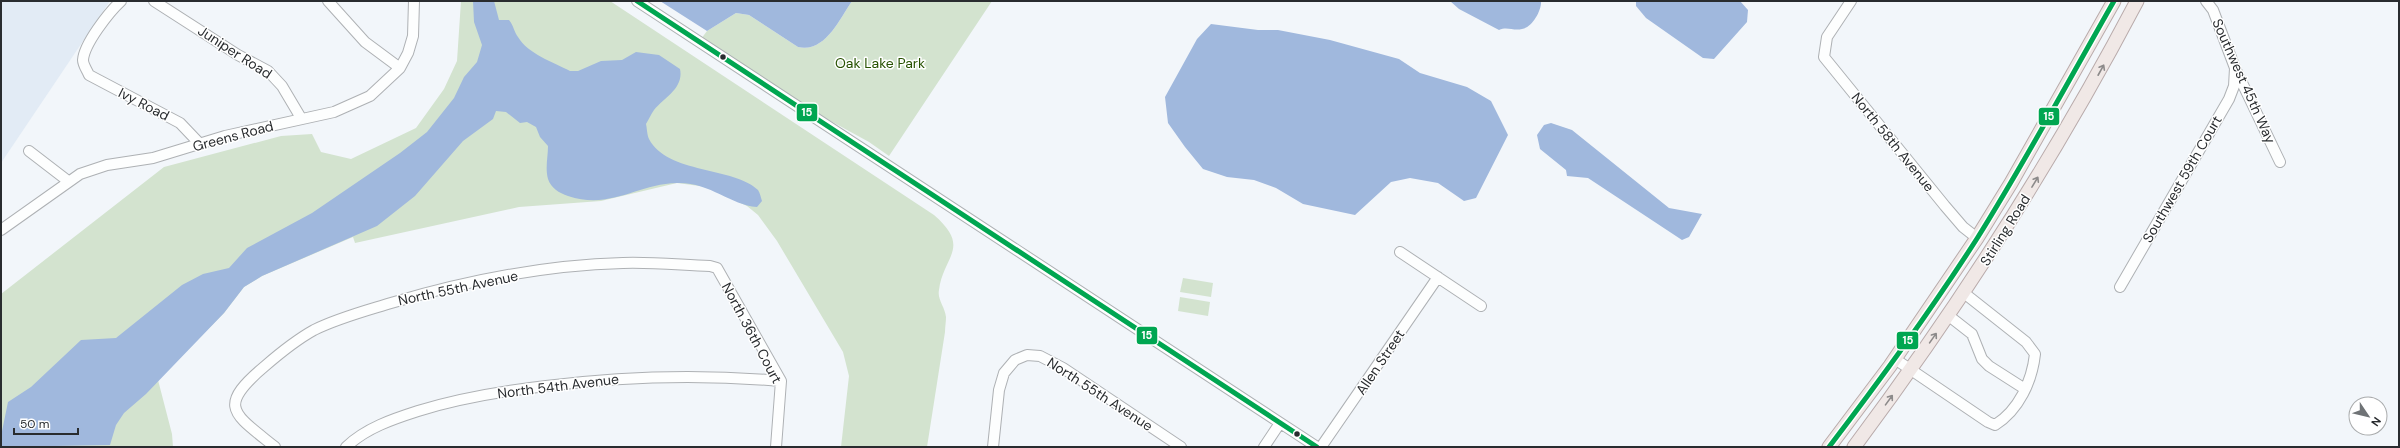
<svg xmlns="http://www.w3.org/2000/svg" width="2400" height="448" viewBox="0 0 2400 448" font-family="'DM Sans',sans-serif">
	<rect width="100%" height="100%" fill="#f2f6fa"/>
	<path fill="#e2ebf5" d="M 1,1 L 110,1 L 1,163 Z"/>
	<path fill="#d3e3cf" d="M 461,1 L 610,1 L 934,215 C 972,248 943,256 939,290 C 937,299 945,307 946,317 C 946,322 945,327 945,332 L 927,447 L 841,447 L 849,376 L 843,352 L 777,241 L 758,215 L 747,206 L 707,187 L 677,183 L 601,201 L 519,207 L 355,243 L 353,237 L 262,276 L 244,287 L 224,313 L 158,380 L 172,434 L 173,447 L 1,447 L 1,294 L 164,167 L 281,136 L 312,134 L 321,152 L 351,159 L 416,128 L 444,89 L 457,61 Z
		M 852,1 L 992,1 L 889,156 L 869,142 L 816,113 L 701,39 L 707,31 L 736,13 L 749,15 L 798,47 C 825,53 839,20 852,1 Z
		M 1183,278 L 1213,283 L 1211,297 L 1180,292 Z
		M 1180,297 L 1210,302 L 1208,316 L 1178,311 Z"/>
	<path fill="#a0b8dd" d="M 473,1 L 494,1 L 499,20 L 509,20 C 514,26 514,32 518,37 C 528,54 553,62 570,71 L 578,71 L 601,61 L 622,60 L 636,52 L 659,55 L 680,69 C 684,88 665,97 654,110 C 651,114 649,119 646,124 C 647,128 647,135 649,139 C 667,174 735,167 758,190 C 760,193 761,198 762,201 L 757,207 C 730,205 710,182 677,183 C 637,184 611,210 568,196 C 559,193 551,188 548,179 C 545,168 548,157 548,146 L 540,137 L 536,127 L 527,122 L 520,123 L 506,112 L 496,111 L 493,119 L 463,141 L 415,196 L 377,226 L 262,276 L 244,287 L 224,313 L 146,394 L 124,413 L 116,425 L 110,445 L 1,447 L 1,436 L 8,402 L 31,387 L 81,340 L 116,338 L 182,285 L 203,274 L 229,268 L 247,248 L 312,213 L 400,153 L 427,132 L 454,98 L 464,77 L 477,62 L 482,45 L 474,22 Z
		M 660,1 L 852,1 C 839,20 825,53 798,47 L 749,15 L 736,13 L 707,31 Z
		M 1450,1 L 1541,1 C 1542,10 1532,28 1522,29 C 1513,31 1507,26 1499,30 L 1459,9 Z
		M 1636,1 L 1740,1 L 1748,10 L 1747,22 L 1714,59 L 1703,58 L 1646,18 L 1636,6 Z
		M 1211,24 L 1258,30 L 1278,30 L 1330,40 L 1399,59 L 1420,73 L 1467,87 L 1491,101 L 1508,135 L 1476,198 L 1464,201 L 1438,183 L 1410,178 L 1391,182 L 1355,215 L 1303,204 L 1276,188 L 1254,180 L 1227,177 L 1203,169 L 1185,147 L 1168,123 L 1165,97 L 1197,39 Z
		M 1551,123 L 1572,130 L 1669,208 L 1702,214 L 1689,237 L 1682,240 L 1588,178 L 1567,176 L 1566,170 L 1540,149 L 1537,135 L 1544,125 Z"/>
	<g fill="none" stroke-linecap="round" stroke-linejoin="round">
		<defs>
			<path id="minor" d="M 121,1 C 109,12 84,44 83,60 C 83,65 87,70 89,75 L 180,123 L 200,144
				M 154,1 L 238,55 L 268,71 L 282,86 L 301,118
				M 328,1 L 365,42 L 400,68
				M 637,1 L 1317,447
				M 1851,1 L 1827,37 L 1824,57 L 1945,206 L 1963,227 L 1977,238
				M 2206,1 L 2213,10 L 2235,68 L 2280,162
				M 29,151 L 68,181
				M 1,230 L 80,174 L 107,165 L 153,158 L 225,136 L 334,112 L 370,96 L 400,68 L 408,53 L 413,36 L 414,1
				M 1400,252 L 1481,306
				M 2120,287 L 2229,99 L 2234,86 L 2235,68
				M 1949,316 L 1972,334 L 1982,359 L 1989,366 L 2025,389
				M 1895,359 L 1988,422 L 1995,425 C 2019,410 2032,381 2035,354 L 2026,342 L 1964,293
				M 275,447 C 233,413 216,407 265,366 C 280,353 296,340 314,330 C 338,318 365,311 391,303 C 465,281 545,265 623,263 C 652,262 681,265 710,266 L 717,268 L 781,381 L 776,447
				M 346,447 C 366,428 393,419 418,411 C 460,398 503,391 546,386 C 625,376 701,374 781,381
				M 993,447 L 999,390 L 1004,373 L 1015,360 L 1027,355 L 1040,356 L 1063,368 L 1181,447
				M 1264,447 L 1280,423
				M 1321,447 L 1438,277"/>
			<path id="major" d="M 1829,447 L 1890,366 L 1977,238 L 2011,183 L 2114,1
				M 1854,447 C 1960,305 2055,157 2137,1"/>
		</defs>
		<use href="#minor" stroke="#aeb1b4" stroke-width="12"/>
		<use href="#major" stroke="#b9abab" stroke-width="15"/>
		<use href="#minor" stroke="#fdfefe" stroke-width="10"/>
		<use href="#major" stroke="#f0e8e6" stroke-width="13"/>
		<defs>
			<path id="bus-1" d="M 637,1 L 1317,447
				M 1829,447 C 1881,379 1932,309 1978,237 C 2026,160 2069,80 2114,1"/>
		</defs>
		<use href="#bus-1" stroke="#fff" stroke-width="8"/>
		<use href="#bus-1" stroke="#00a651" stroke-width="5"/>
	</g>
	<defs><path id="oneway-shaft" d="M-6 0H5M1.5-3L5.5 0L1.5 3" fill="none" stroke-width="1.6" stroke-linecap="round" stroke-linejoin="round"/></defs>
	<g stroke="#8c8a8a">
		<use href="#oneway-shaft" transform="translate(2101 70) rotate(-61)"/>
		<use href="#oneway-shaft" transform="translate(2035 182) rotate(-59)"/>
		<use href="#oneway-shaft" transform="translate(1933 338) rotate(-55)"/>
		<use href="#oneway-shaft" transform="translate(1889 400) rotate(-54)"/>
	</g>
	<g fill="#292c2f" stroke="#fff" stroke-width="1.5">
		<circle cx="723" cy="57" r="3.5"/>
		<circle cx="1297" cy="434" r="3.5"/>
	</g>
	<g text-anchor="middle" stroke-width="3" stroke-linejoin="round" paint-order="stroke">
		<g font-size="14" fill="#292c2f" stroke="#fff">
			<text transform="translate(235 52) rotate(33)" y="5">Juniper Road</text>
			<text transform="translate(2244 81) rotate(66)" y="5">Southwest 45th Way</text>
			<text transform="translate(144 104) rotate(27)" y="5">Ivy Road</text>
			<text transform="translate(233 136) rotate(-15)" y="5">Greens Road</text>
			<text transform="translate(1893 142) rotate(51)" y="5">North 58th Avenue</text>
			<text transform="translate(2182 179) rotate(-60)" y="5">Southwest 59th Court</text>
			<text transform="translate(2005 230) rotate(-58)" y="5">Stirling Road</text>
			<text transform="translate(458 288) rotate(-12)" y="5">North 55th Avenue</text>
			<text transform="translate(752 333) rotate(62)" y="5">North 36th Court</text>
			<text transform="translate(1380 362) rotate(-56)" y="5">Allen Street</text>
			<text transform="translate(558 386) rotate(-7)" y="5">North 54th Avenue</text>
			<text transform="translate(1100 394) rotate(33)" y="5">North 55th Avenue</text>
		</g>
		<g font-size="14" fill="#275202" stroke="#fff">
			<text x="880" y="68">Oak Lake Park</text>
		</g>
	</g>
	<g stroke="#fff" stroke-width="1.5">
		<rect x="796" y="103" width="22" height="19" rx="4" fill="#00a651"/>
		<rect x="2038" y="107" width="22" height="19" rx="4" fill="#00a651"/>
		<rect x="1136" y="326" width="22" height="19" rx="4" fill="#00a651"/>
		<rect x="1896" y="331" width="23" height="19" rx="4" fill="#00a651"/>
	</g>
	<g font-size="11" text-anchor="middle" font-weight="bold" fill="#fff">
		<text x="807" y="116">15</text>
		<text x="2049" y="120">15</text>
		<text x="1147" y="339">15</text>
		<text x="1908" y="344">15</text>
	</g>
	<rect width="2400" height="448" fill="none" stroke="#292c2f" stroke-width="4"/>
	<g transform="translate(2368 416) rotate(125)"><circle r="19" fill="#ffffff" stroke="#a9abac"/>
	<path d="M0-3L7 15L0 10L-7 15Z" fill="#6f7376"/>
	<text y="-6" font-size="11" font-weight="bold" text-anchor="middle" fill="#292c2f">N</text>
	</g>
	<path d="M14 428v6h64v-6" fill="none" stroke="#292c2f" stroke-width="2"/>
	<text x="20" y="428" font-size="12" fill="#292c2f" stroke="#ffffff" stroke-width="3" paint-order="stroke">50 m</text>
</svg>
